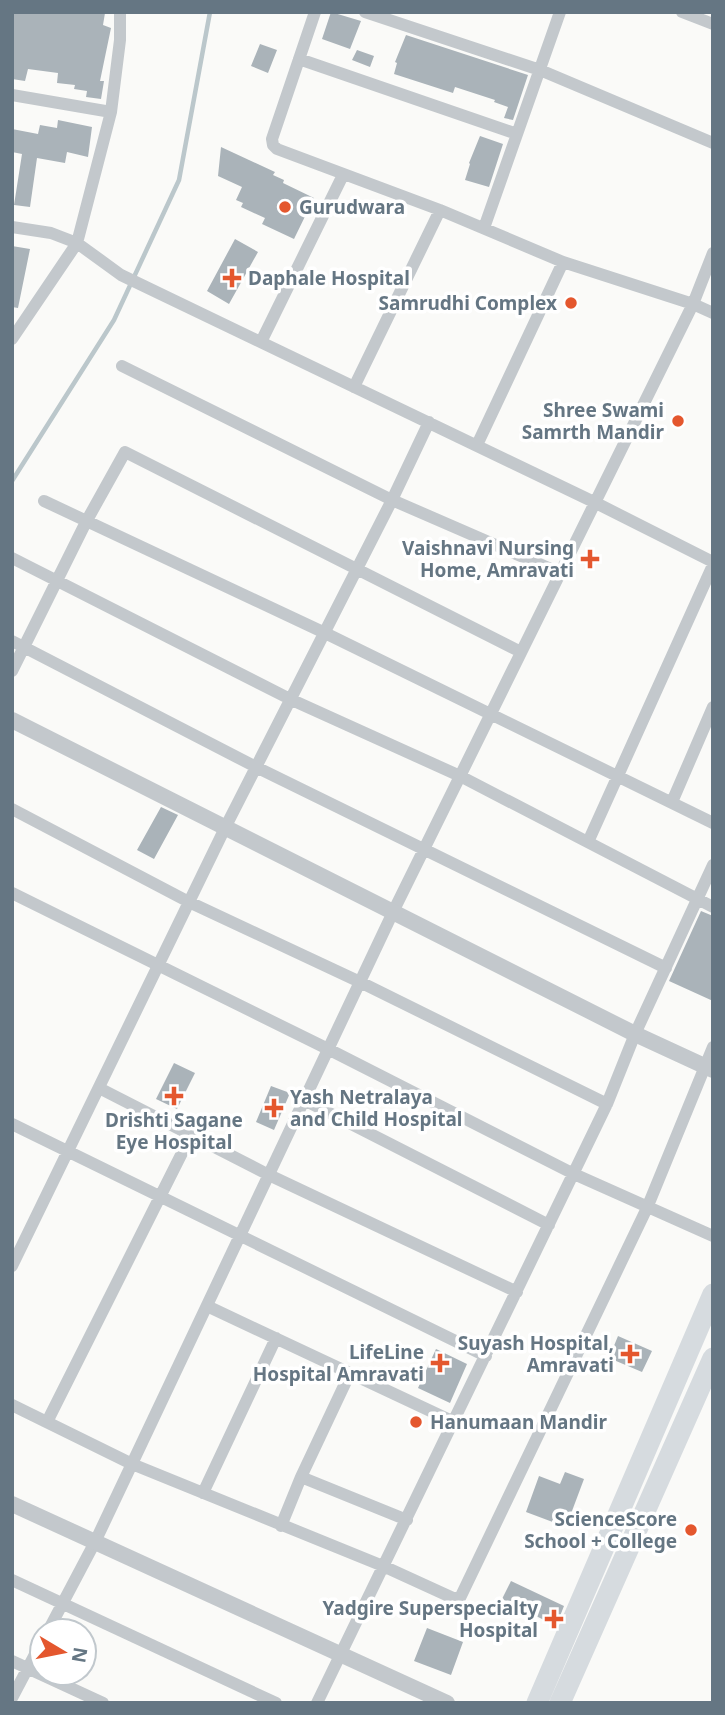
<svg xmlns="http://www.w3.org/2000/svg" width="725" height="1715" viewBox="0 0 725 1715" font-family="'Noto Sans',sans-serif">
	<rect width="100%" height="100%" fill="#fafaf8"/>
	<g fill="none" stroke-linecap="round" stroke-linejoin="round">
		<path stroke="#bbc7cb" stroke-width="4.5" d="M 12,481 L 114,320 L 179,180 L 210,12"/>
	</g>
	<path fill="#aab3b9" d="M 12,12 L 105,13 L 103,25 L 111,28 L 100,81 L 104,81 L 101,99 L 86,97 L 87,91 L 74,89 L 75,85 L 57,83 L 58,73 L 28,69 L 25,81 L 12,79 Z
		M 331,12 L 361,21 L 350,49 L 322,39 Z
		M 406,35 L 528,75 L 513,120 L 504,118 L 508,107 L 494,102 L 495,100 L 455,87 L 453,93 L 394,74 L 397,63 L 395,62 Z
		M 260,44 L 277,50 L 268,73 L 251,66 Z
		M 357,50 L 374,56 L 370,67 L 352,60 Z
		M 58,120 L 92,127 L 88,157 L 67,152 L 65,163 L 37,158 L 30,207 L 14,205 L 22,154 L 12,152 L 12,129 L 38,134 L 40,125 L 57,128 Z
		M 480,136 L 503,144 L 489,187 L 465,180 L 470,164 L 469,163 Z
		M 221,147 L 275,172 L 273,175 L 284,180 L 283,183 L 314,198 L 294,239 L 262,224 L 265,218 L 241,207 L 243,203 L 236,200 L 242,187 L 218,176 Z
		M 235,239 L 258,252 L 229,304 L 207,291 Z
		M 12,246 L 30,249 L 18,308 L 12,307 Z
		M 161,807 L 178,815 L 154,859 L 137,850 Z
		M 701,911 L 713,916 L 713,1001 L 669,981 Z
		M 174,1063 L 195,1073 L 177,1109 L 156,1099 Z
		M 271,1086 L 290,1093 L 274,1130 L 256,1122 Z
		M 618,1336 L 652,1351 L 642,1372 L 609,1358 Z
		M 436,1349 L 467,1364 L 450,1403 L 418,1388 Z
		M 565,1472 L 584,1479 L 566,1527 L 526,1512 L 539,1476 L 560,1484 Z
		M 511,1581 L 564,1606 L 556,1626 L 502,1599 Z
		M 427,1628 L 463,1642 L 451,1675 L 414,1661 Z"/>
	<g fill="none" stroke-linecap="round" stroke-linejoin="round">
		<path stroke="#c3c8cc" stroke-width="12" d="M 315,12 L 272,139 L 273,145 L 277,149 L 440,210 L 563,262 L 693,304 L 713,313
			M 365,12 L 540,70 L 713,143
			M 682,12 L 713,24
			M 299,59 L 517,134
			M 12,95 L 111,112
			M 12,227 L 51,233 L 77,243 L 121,275 L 596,503 L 713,562
			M 484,228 L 560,12
			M 12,339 L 77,243 L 111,112 L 120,40 L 120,12
			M 261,342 L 343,175
			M 122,366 L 392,500 L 560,573
			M 354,387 L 440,210
			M 477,445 L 563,262
			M 44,501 L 325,633 L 713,823
			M 12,558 L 292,700 L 460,776 L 713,907
			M 12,641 L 256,767 L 666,968
			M 12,671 L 86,522 L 125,452 L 521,652
			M 672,802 L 713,707
			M 12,809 L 189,902 L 360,982 L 607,1104
			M 588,842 L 713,565
			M 12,893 L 328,1049 L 574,1174 L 713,1236
			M 99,1088 L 269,1175 L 517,1292
			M 304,1100 L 549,1225
			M 12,1124 L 486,1356
			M 12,1266 L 225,828 L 392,500 L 429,422
			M 207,1306 L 454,1422
			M 12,1405 L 132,1464 L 383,1566 L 453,1598 L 460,1598 L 647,1208 L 713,1047
			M 47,1422 L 191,1135
			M 301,1477 L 407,1520
			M 203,1493 L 276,1338
			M 281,1526 L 301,1477 L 350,1373
			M 12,1580 L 276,1703
			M 48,1631 L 95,1542 L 394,910 L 693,304 L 713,253
			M 12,1661 L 103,1703
			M 12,1698 L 42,1641
			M 317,1703 L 607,1104 L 635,1034 L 713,865"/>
		<path stroke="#c3c8cc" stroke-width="16" d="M 12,720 L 635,1034 L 713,1070
			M 12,1504 L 447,1703"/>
		<path stroke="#d6dbdf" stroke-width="21" d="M 537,1703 L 713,1294
			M 560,1703 L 713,1358"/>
	</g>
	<g fill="#e4572e" stroke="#fff" stroke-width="2.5">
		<circle cx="285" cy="207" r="7"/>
		<path d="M228.5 267.5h7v7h7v7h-7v7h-7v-7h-7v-7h7z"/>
		<circle cx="571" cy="303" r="7"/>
		<circle cx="678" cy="421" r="7"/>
		<path d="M586.5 548.5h7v7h7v7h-7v7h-7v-7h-7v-7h7z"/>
		<path d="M170.5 1085.5h7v7h7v7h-7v7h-7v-7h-7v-7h7z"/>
		<path d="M270.5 1097.5h7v7h7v7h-7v7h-7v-7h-7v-7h7z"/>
		<path d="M626.5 1343.5h7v7h7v7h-7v7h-7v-7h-7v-7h7z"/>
		<path d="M436.5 1352.5h7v7h7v7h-7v7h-7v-7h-7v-7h7z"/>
		<circle cx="416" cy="1422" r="7"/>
		<circle cx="691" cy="1530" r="7"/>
		<path d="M550.5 1608.5h7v7h7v7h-7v7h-7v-7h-7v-7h7z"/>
	</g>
	<g text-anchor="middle" stroke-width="7" stroke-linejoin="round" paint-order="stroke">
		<g font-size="19" font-weight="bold" fill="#657683" stroke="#fff" text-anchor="end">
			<text x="299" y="214" text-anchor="start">Gurudwara</text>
			<text x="248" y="285" text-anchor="start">Daphale Hospital</text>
			<text x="557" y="310">Samrudhi Complex</text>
			<text x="664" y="417">Shree Swami<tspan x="664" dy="22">Samrth Mandir</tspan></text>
			<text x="574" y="555">Vaishnavi Nursing<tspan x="574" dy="22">Home, Amravati</tspan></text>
			<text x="290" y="1104" text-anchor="start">Yash Netralaya<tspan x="290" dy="22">and Child Hospital</tspan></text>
			<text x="174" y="1127" text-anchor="middle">Drishti Sagane<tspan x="174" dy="22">Eye Hospital</tspan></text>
			<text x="614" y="1350">Suyash Hospital,<tspan x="614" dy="22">Amravati</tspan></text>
			<text x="424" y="1359">LifeLine<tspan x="424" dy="22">Hospital Amravati</tspan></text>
			<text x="430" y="1429" text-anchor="start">Hanumaan Mandir</text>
			<text x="677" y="1526">ScienceScore<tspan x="677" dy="22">School + College</tspan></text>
			<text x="538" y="1615">Yadgire Superspecialty<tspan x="538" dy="22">Hospital</tspan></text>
		</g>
	</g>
	<rect width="725" height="1715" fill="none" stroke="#657683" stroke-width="28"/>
	<g transform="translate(63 1652) rotate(100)"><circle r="33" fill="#ffffff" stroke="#c1c8cd" stroke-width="2"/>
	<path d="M0-5L12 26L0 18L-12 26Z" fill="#e4572e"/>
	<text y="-10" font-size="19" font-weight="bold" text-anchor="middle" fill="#657683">N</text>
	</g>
</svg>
